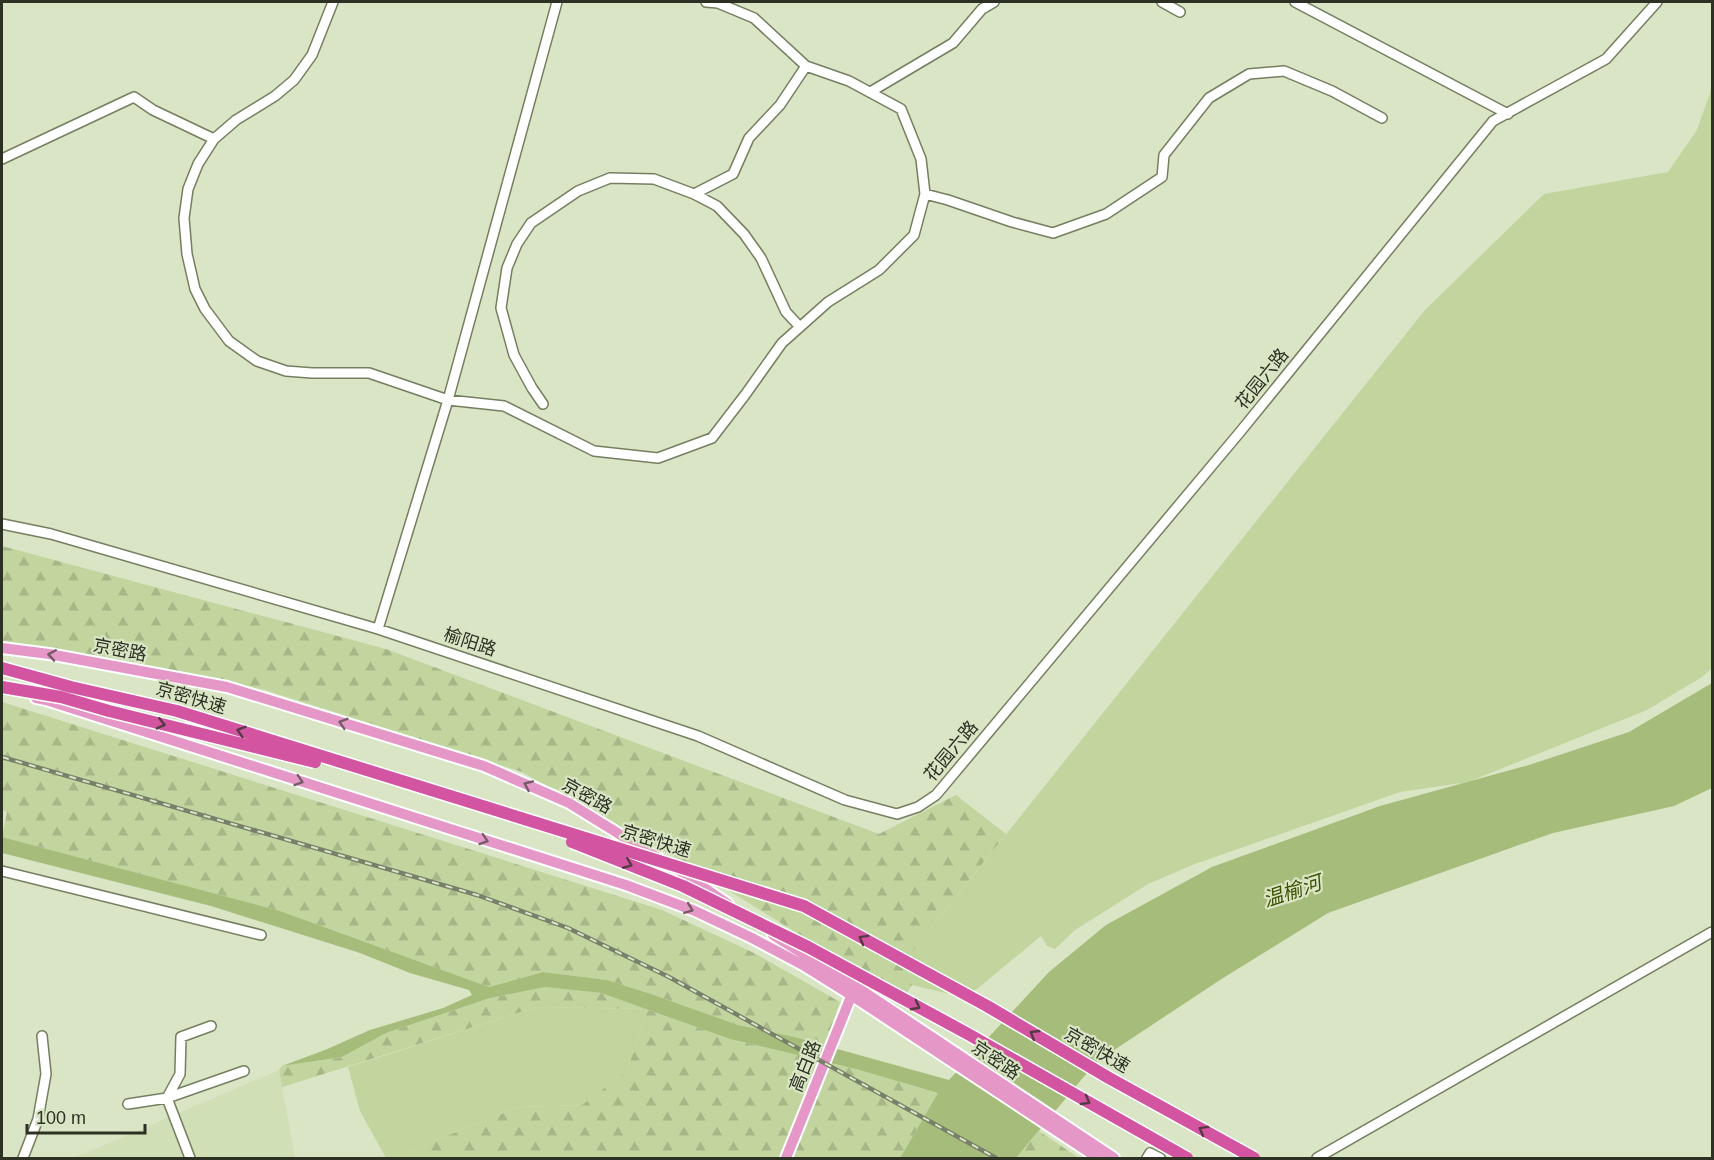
<svg xmlns="http://www.w3.org/2000/svg" width="1714" height="1160" viewBox="0 0 1714 1160" font-family="Helvetica,'Noto Sans SC',sans-serif">
	<defs>
		<pattern id="forest-firs" width="22" height="20" patternUnits="userSpaceOnUse" patternTransform="scale(1.5)"><rect width="22" height="20" fill="#c2d59e"/><path d="M5 1l3.5 6h-7zM16 11l3.5 6h-7z" fill="#a7b788"/></pattern>
	</defs>
	<rect width="100%" height="100%" fill="#d9e5c4"/>
	<path fill="#d0dfb6" d="M 279,1070 L 295,1158 L 74,1158 Z"/>
	<path fill="#c2d59e" d="M 1712,87 L 1712,668 L 1702,677 L 1647,710 L 1468,782 L 1400,792 L 1195,864 L 1148,884 L 1075,930 L 1055,949 L 1047,946 L 1041,936 L 966,998 L 912,985 L 904,962 L 1425,310 L 1544,194 L 1668,172 L 1697,130 Z
		M 537,1007 L 647,1009 L 627,1071 L 582,1105 L 519,1107 L 392,1158 L 386,1158 L 360,1111 L 348,1067 Z"/>
	<path fill="url(#forest-firs)" d="M 2,546 L 386,649 L 879,834 L 956,795 L 1006,834 L 904,962 L 912,985 L 905,996 L 813,943 L 685,863 L 522,772 L 265,690 L 101,656 L 2,644 Z
		M 2,702 L 662,910 L 754,953 L 840,1002 L 825,1045 L 738,1025 L 651,994 L 607,980 L 543,972 L 489,987 L 280,911 L 2,837 L 7,812 L 2,810 Z
		M 545,987 L 601,993 L 730,1039 L 856,1069 L 938,1093 L 900,1158 L 392,1158 L 519,1107 L 582,1105 L 627,1071 L 647,1009 L 537,1007 L 282,1087 L 279,1070 L 282,1066 L 342,1057 L 386,1033 L 490,998 Z
		M 1039,1131 L 1079,1158 L 1016,1158 Z"/>
	<path fill="#a6bc7a" d="M 1712,683 L 1712,788 L 1674,806 L 1553,833 L 1328,913 L 1223,978 L 1096,1062 L 1016,1158 L 900,1158 L 938,1093 L 856,1069 L 730,1039 L 601,993 L 545,987 L 490,998 L 386,1033 L 342,1057 L 282,1066 L 325,1050 L 370,1030 L 443,1008 L 472,995 L 469,990 L 410,973 L 360,953 L 211,906 L 2,853 L 2,837 L 280,911 L 489,987 L 543,972 L 607,980 L 651,994 L 738,1025 L 794,1037 L 949,1080 L 1049,972 L 1106,925 L 1212,867 L 1380,806 L 1529,765 L 1629,732 Z"/>
	<g fill="none" stroke-linecap="round" stroke-linejoin="round">
		<defs>
			<path id="minor" d="M 333,2 L 312,55 L 294,80 L 275,96 L 236,120 L 214,139 L 198,164 L 188,189 L 184,218 L 187,254 L 195,289 L 205,309 L 229,341 L 257,361 L 286,371 L 312,373 L 369,373 L 448,400 L 504,406 L 594,451 L 658,458 L 712,438 L 745,395 L 782,343 L 828,302 L 879,270 L 914,235 L 925,194 L 921,159 L 901,109 L 849,81 L 806,66 L 754,18 L 718,3 L 706,2
				M 1162,2 L 1180,12
				M 1295,2 L 1508,114
				M 872,91 L 953,43 L 982,9 L 994,2
				M 2,159 L 134,97 L 153,110 L 214,139
				M 694,194 L 717,206 L 744,234 L 761,258 L 786,312 L 800,327
				M 925,194 L 948,200 L 1012,222 L 1053,233 L 1106,214 L 1162,177 L 1164,155 L 1209,98 L 1249,74 L 1284,71 L 1332,91 L 1382,118
				M 543,404 L 532,388 L 514,355 L 501,308 L 507,268 L 517,244 L 531,223 L 578,191 L 610,178 L 654,179 L 694,194 L 733,174 L 749,138 L 780,105 L 806,66
				M 2,524 L 51,534 L 378,629 L 698,736 L 845,800 L 897,814 L 918,807 L 936,795 L 1240,432 L 1493,121 L 1606,59 L 1657,2
				M 378,629 L 448,400 L 557,2
				M 2,871 L 261,935
				M 128,1104 L 167,1098 L 244,1071
				M 23,1158 L 38,1119 L 46,1074 L 42,1036
				M 190,1158 L 167,1098 L 180,1074 L 181,1037 L 211,1026
				M 1147,1158 L 1150,1153 L 1160,1158
				M 1317,1158 L 1712,932"/>
			<path id="major" d="M 2,648 L 49,654 L 227,687 L 484,766 L 569,803 L 658,858
				M 36,698 L 46,700 L 626,885 L 695,911 L 752,938 L 803,965 L 851,995 L 1098,1158
				M 677,869 L 728,904
				M 773,935 L 855,986 L 1114,1158
				M 786,1158 L 854,989"/>
		</defs>
		<use href="#minor" stroke="#747f60" stroke-width="12"/>
		<use href="#major" stroke="#fff" stroke-width="14"/>
		<use href="#minor" stroke="#fff" stroke-width="9"/>
		<use href="#major" stroke="#e598c7" stroke-width="10"/>
		<defs>
			<path id="rail" d="M 2,757 L 477,895 L 568,928 L 669,977 L 996,1158"/>
		</defs>
		<use href="#rail" stroke="#78806a" stroke-width="4.5"/>
		<use href="#rail" stroke="#d9e5c4" stroke-width="2" stroke-dasharray="7" stroke-linecap="butt"/>
		<defs>
			<path id="highway-bridge" d="M 2,668 L 71,687 L 177,711 L 804,906 L 987,1006 L 1109,1078 L 1254,1158
				M 2,687 L 61,697 L 109,711 L 315,762
				M 572,842 L 683,886 L 808,947 L 968,1034 L 1187,1158"/>
		</defs>
		<use href="#highway-bridge" stroke="#fff" stroke-width="15" stroke-linecap="butt"/>
		<use href="#highway-bridge" stroke="#d354a1" stroke-width="12"/>
	</g>
	<defs><path id="oneway-chevron" d="M-2-3.5L2.5 0L-2 3.5" fill="none" stroke-width="1.6" stroke-linecap="round" stroke-linejoin="round" transform="scale(1.5)"/></defs>
	<g stroke="#765a65">
		<use href="#oneway-chevron" transform="translate(52 655) rotate(-171)"/>
		<use href="#oneway-chevron" transform="translate(343 723) rotate(-163)"/>
		<use href="#oneway-chevron" transform="translate(299 781) rotate(18)"/>
		<use href="#oneway-chevron" transform="translate(528 785) rotate(-156)"/>
		<use href="#oneway-chevron" transform="translate(484 840) rotate(18)"/>
		<use href="#oneway-chevron" transform="translate(689 909) rotate(21)"/>
	</g>
	<g stroke="#563a43">
		<use href="#oneway-chevron" transform="translate(161 724) rotate(13)"/>
		<use href="#oneway-chevron" transform="translate(241 731) rotate(-163)"/>
		<use href="#oneway-chevron" transform="translate(628 864) rotate(22)"/>
		<use href="#oneway-chevron" transform="translate(863 939) rotate(-151)"/>
		<use href="#oneway-chevron" transform="translate(916 1006) rotate(28)"/>
		<use href="#oneway-chevron" transform="translate(1034 1034) rotate(-149)"/>
		<use href="#oneway-chevron" transform="translate(1086 1101) rotate(30)"/>
		<use href="#oneway-chevron" transform="translate(1203 1130) rotate(-151)"/>
	</g>
	<g text-anchor="middle" stroke-width="4.5" stroke-linejoin="round" paint-order="stroke">
		<g font-size="18" fill="#2c3124" stroke="#d9e5c4">
			<text transform="translate(1262 379) rotate(-51)" y="6">花园六路</text>
			<text transform="translate(470 642) rotate(18)" y="6">榆阳路</text>
			<text transform="translate(120 650) rotate(11)" y="6">京密路</text>
			<text transform="translate(191 698) rotate(16)" y="6">京密快速</text>
			<text transform="translate(951 751) rotate(-50)" y="6">花园六路</text>
			<text transform="translate(587 796) rotate(29)" y="6">京密路</text>
			<text transform="translate(656 841) rotate(17)" y="6">京密快速</text>
			<text transform="translate(1097 1050) rotate(30)" y="6">京密快速</text>
			<text transform="translate(996 1060) rotate(34)" y="6">京密路</text>
			<text transform="translate(805 1066) rotate(-68)" y="6">高白路</text>
		</g>
		<g font-size="20" font-style="italic" fill="#3d5002" stroke="#d9e5c4">
			<text transform="translate(1292 891) rotate(-18)" y="7">温榆河</text>
		</g>
	</g>
	<rect width="1714" height="1160" fill="none" stroke="#2c3124" stroke-width="6"/>
	<path d="M27 1124v9h118v-9" fill="none" stroke="#2c3124" stroke-width="3"/>
	<text x="36" y="1124" font-size="18" fill="#2c3124" stroke="#d9e5c4" stroke-width="4.5" paint-order="stroke">100 m</text>
</svg>
